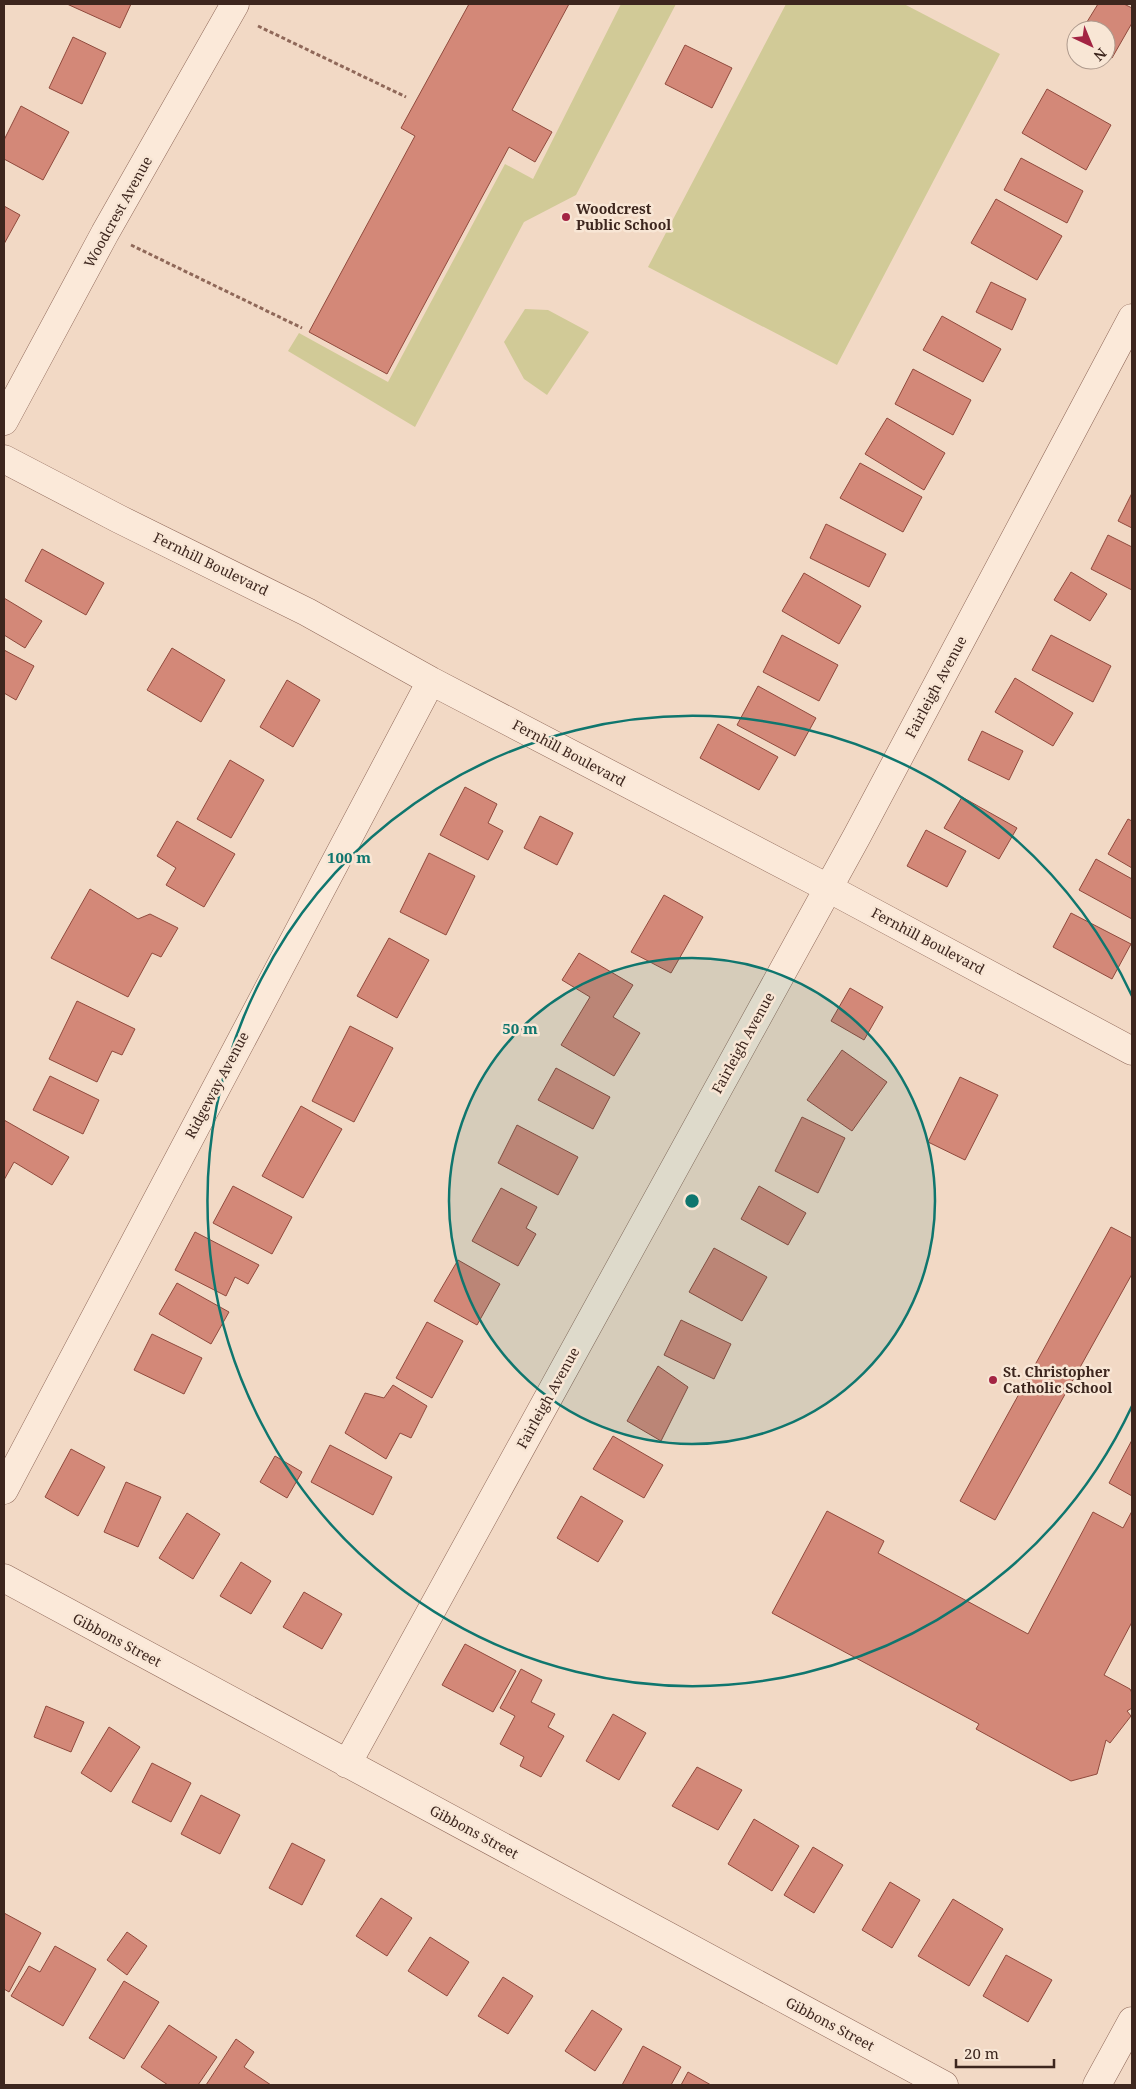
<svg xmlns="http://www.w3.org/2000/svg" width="1136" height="2089" viewBox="0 0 1136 2089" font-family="'Noto Serif',serif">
	<rect width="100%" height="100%" fill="#f2d9c5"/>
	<path fill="#d1ca97" d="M 621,4 L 676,4 L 576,195 L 524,222 L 415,427 L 288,351 L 299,333 L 388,382 L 505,164 L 533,179 Z
		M 786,4 L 904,4 L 1000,54 L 837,365 L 648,267 Z
		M 525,309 L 548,310 L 589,332 L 547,395 L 524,379 L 504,342 Z"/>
	<path fill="#d38878" stroke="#904a3d" d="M 67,4 L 131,4 L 120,28 Z
		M 469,4 L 569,4 L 512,110 L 552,132 L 535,162 L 509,147 L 387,374 L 309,332 L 415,136 L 401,128 Z
		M 1098,4 L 1124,4 L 1132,8 L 1132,23 L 1112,58 L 1106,54 L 1106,30 L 1082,30 Z
		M 73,37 L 106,53 L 82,104 L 49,88 Z
		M 685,45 L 732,68 L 712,108 L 665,84 Z
		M 1047,89 L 1111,125 L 1086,170 L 1022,133 Z
		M 21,106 L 69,132 L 43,180 L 4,159 L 4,140 Z
		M 1021,158 L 1083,191 L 1067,223 L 1004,190 Z
		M 996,199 L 1062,236 L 1037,280 L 971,243 Z
		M 4,206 L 20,215 L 4,244 Z
		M 991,282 L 1026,299 L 1012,330 L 976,312 Z
		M 942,316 L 1001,349 L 983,382 L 923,350 Z
		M 913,369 L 971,400 L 953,435 L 895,404 Z
		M 887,418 L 945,453 L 924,490 L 865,454 Z
		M 860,463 L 922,497 L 903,532 L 840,498 Z
		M 1132,493 L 1132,528 L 1118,521 Z
		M 826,524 L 886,554 L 869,587 L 810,558 Z
		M 1108,535 L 1132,547 L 1132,590 L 1091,569 Z
		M 42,549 L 104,583 L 86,615 L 25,581 Z
		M 1071,572 L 1107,594 L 1090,621 L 1054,600 Z
		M 804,573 L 861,606 L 839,644 L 782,611 Z
		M 4,598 L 42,621 L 25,648 L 4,635 Z
		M 782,635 L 838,665 L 819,701 L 763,672 Z
		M 1051,635 L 1111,666 L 1093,702 L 1032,670 Z
		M 172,648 L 225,680 L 201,722 L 147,690 Z
		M 4,650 L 34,666 L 16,700 L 4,693 Z
		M 1015,678 L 1073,713 L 1053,746 L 995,712 Z
		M 287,680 L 320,700 L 293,747 L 260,727 Z
		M 758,686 L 816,718 L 795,756 L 737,725 Z
		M 718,724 L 778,757 L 759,790 L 700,758 Z
		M 982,731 L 1023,751 L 1009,780 L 968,760 Z
		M 230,760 L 264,780 L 231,838 L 197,819 Z
		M 465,787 L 497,804 L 488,823 L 503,831 L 488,860 L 440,835 Z
		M 962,797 L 1017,828 L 999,859 L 944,828 Z
		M 540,816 L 573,833 L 557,865 L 524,848 Z
		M 1128,819 L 1132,821 L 1132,868 L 1108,854 Z
		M 177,821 L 235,854 L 204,907 L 166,885 L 176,868 L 157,856 Z
		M 926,830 L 966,851 L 947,887 L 907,866 Z
		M 429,853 L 475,876 L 446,935 L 400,912 Z
		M 1096,859 L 1132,879 L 1132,919 L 1079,890 Z
		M 90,889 L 138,919 L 150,914 L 178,928 L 161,957 L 152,953 L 128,997 L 51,958 Z
		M 664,895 L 703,917 L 671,973 L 631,952 Z
		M 1071,913 L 1131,944 L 1112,979 L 1053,947 Z
		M 389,938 L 429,960 L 397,1018 L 357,996 Z
		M 579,953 L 633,985 L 613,1017 L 640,1033 L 614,1076 L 561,1045 L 590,997 L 562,980 Z
		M 850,988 L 883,1007 L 864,1040 L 831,1021 Z
		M 77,1001 L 135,1029 L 122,1055 L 112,1051 L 97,1082 L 49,1059 Z
		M 350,1026 L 393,1048 L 354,1122 L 312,1101 Z
		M 842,1050 L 887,1082 L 852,1131 L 807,1100 Z
		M 556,1068 L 610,1097 L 593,1129 L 538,1100 Z
		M 50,1076 L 99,1100 L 83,1134 L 33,1110 Z
		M 960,1077 L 998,1095 L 965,1160 L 928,1142 Z
		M 301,1106 L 342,1129 L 303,1198 L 262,1176 Z
		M 802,1117 L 845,1138 L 818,1193 L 775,1171 Z
		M 4,1120 L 69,1157 L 52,1185 L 14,1162 L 4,1180 Z
		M 517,1125 L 578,1157 L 558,1195 L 498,1163 Z
		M 233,1186 L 292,1217 L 272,1254 L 213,1223 Z
		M 759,1186 L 806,1213 L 788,1245 L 741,1219 Z
		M 501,1188 L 537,1207 L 526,1228 L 536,1234 L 518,1266 L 472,1241 Z
		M 1111,1227 L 1132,1238 L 1132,1274 L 995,1520 L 960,1501 Z
		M 195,1232 L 259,1265 L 248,1284 L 235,1277 L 226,1296 L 175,1270 Z
		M 714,1248 L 767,1277 L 742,1321 L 689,1292 Z
		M 458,1260 L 500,1284 L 477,1325 L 434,1301 Z
		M 177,1283 L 229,1312 L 211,1344 L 159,1314 Z
		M 681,1320 L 731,1344 L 714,1379 L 664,1355 Z
		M 427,1322 L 463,1341 L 432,1398 L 396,1378 Z
		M 152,1334 L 202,1358 L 184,1394 L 134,1370 Z
		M 658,1366 L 688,1387 L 661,1441 L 627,1421 Z
		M 393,1385 L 427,1406 L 411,1438 L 400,1433 L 386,1459 L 345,1433 L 365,1393 L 384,1398 Z
		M 613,1436 L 663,1465 L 644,1498 L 593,1469 Z
		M 1132,1440 L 1132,1496 L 1109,1483 Z
		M 330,1445 L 392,1477 L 373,1515 L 311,1482 Z
		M 71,1449 L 105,1467 L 78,1516 L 45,1497 Z
		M 275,1456 L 302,1472 L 287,1498 L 260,1482 Z
		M 126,1482 L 161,1497 L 138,1547 L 104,1532 Z
		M 581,1496 L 623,1521 L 598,1562 L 557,1538 Z
		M 827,1511 L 884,1541 L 878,1553 L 1028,1634 L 1093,1512 L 1123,1528 L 1132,1511 L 1132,1622 L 1104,1675 L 1130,1689 L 1132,1693 L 1132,1708 L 1127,1711 L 1131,1716 L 1110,1743 L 1106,1740 L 1097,1774 L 1071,1781 L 976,1729 L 979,1724 L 772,1613 Z
		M 187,1513 L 220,1534 L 193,1579 L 159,1558 Z
		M 241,1562 L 271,1581 L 251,1614 L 220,1596 Z
		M 304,1592 L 342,1614 L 322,1649 L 283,1627 Z
		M 465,1644 L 516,1671 L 493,1712 L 442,1685 Z
		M 521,1669 L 542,1680 L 531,1702 L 555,1714 L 548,1727 L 564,1736 L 541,1777 L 520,1766 L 524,1757 L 500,1744 L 515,1716 L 500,1708 Z
		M 46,1706 L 84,1722 L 71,1752 L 34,1737 Z
		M 613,1714 L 646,1733 L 619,1780 L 586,1761 Z
		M 109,1727 L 140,1747 L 111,1792 L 81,1773 Z
		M 152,1763 L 191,1783 L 171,1822 L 132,1802 Z
		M 697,1767 L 742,1790 L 718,1830 L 672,1806 Z
		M 201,1795 L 240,1815 L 220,1854 L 181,1834 Z
		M 754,1819 L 799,1846 L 772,1891 L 728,1864 Z
		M 292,1843 L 325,1860 L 302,1905 L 269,1888 Z
		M 813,1847 L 843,1865 L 814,1913 L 784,1895 Z
		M 890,1882 L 920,1900 L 892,1948 L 862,1930 Z
		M 381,1898 L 412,1918 L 387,1956 L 356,1936 Z
		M 953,1899 L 1003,1929 L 969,1986 L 918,1956 Z
		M 4,1913 L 41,1933 L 9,1992 L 4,1989 Z
		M 127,1932 L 147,1946 L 127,1975 L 107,1960 Z
		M 430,1937 L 469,1962 L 447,1996 L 408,1971 Z
		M 55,1946 L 96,1969 L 63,2026 L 11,1996 L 29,1966 L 40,1972 Z
		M 1006,1955 L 1052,1980 L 1028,2022 L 983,1996 Z
		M 503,1977 L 533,1996 L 508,2034 L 478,2016 Z
		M 124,1981 L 159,2002 L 124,2059 L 89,2038 Z
		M 592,2010 L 622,2029 L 595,2071 L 565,2051 Z
		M 169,2025 L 217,2057 L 198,2085 L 168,2085 L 141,2067 Z
		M 236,2039 L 254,2052 L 244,2067 L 271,2085 L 206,2085 Z
		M 643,2046 L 681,2067 L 671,2085 L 622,2085 Z
		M 688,2072 L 711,2085 L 681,2085 Z"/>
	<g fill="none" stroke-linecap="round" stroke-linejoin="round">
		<defs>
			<path id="street" d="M 4,421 L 105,233 L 235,4
				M 4,459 L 119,519 L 307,612 L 431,681 L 828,888 L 1132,1051
				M 4,1490 L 431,681
				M 4,1578 L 944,2085
				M 347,1764 L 857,836 L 1132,318
				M 1097,2085 L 1132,2021"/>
		</defs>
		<use href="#street" stroke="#8f6859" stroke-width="29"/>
		<path stroke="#8f6859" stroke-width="3" stroke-dasharray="4 2.5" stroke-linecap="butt" d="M 258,26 L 406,97
			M 131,245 L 302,328"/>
		<use href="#street" stroke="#fbe9d9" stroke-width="28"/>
	</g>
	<circle cx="692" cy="1201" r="243" fill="#0f766e" fill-opacity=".12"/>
	<g fill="none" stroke="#0f766e" stroke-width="2.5">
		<circle cx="692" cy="1201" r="243"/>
		<path d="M1132 1406A485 485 0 1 1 1132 996"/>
	</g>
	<g fill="#a32443" stroke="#f8e6d5" stroke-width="2">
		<circle cx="566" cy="217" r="5"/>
		<circle cx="993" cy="1380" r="5"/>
	</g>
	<g text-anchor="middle" stroke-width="5" stroke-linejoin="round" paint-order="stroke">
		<g font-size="14" font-weight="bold" fill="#3d261e" stroke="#f8e6d5" text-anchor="start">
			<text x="576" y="214">Woodcrest<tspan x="576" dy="16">Public School</tspan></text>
			<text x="1003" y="1377">St. Christopher<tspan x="1003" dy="16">Catholic School</tspan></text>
		</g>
		<g font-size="14" fill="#3d261e" stroke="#f8e6d5">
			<text transform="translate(118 212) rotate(-61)" y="5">Woodcrest Avenue</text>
			<text transform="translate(211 564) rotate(26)" y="5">Fernhill Boulevard</text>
			<text transform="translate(936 687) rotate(-62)" y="5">Fairleigh Avenue</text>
			<text transform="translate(569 753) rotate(28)" y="5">Fernhill Boulevard</text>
			<text transform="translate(928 941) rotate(28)" y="5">Fernhill Boulevard</text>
			<text transform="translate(743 1043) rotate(-61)" y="5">Fairleigh Avenue</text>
			<text transform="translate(217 1085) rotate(-62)" y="5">Ridgeway Avenue</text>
			<text transform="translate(548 1398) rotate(-61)" y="5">Fairleigh Avenue</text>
			<text transform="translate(117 1640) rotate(28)" y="5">Gibbons Street</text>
			<text transform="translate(474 1832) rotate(28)" y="5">Gibbons Street</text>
			<text transform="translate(830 2024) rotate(28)" y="5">Gibbons Street</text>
		</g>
	</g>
	<circle cx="692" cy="1201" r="8" fill="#0f766e" stroke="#f8e6d5" stroke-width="2.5"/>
	<g font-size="15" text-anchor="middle" font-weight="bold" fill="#0f766e" stroke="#f8e6d5" stroke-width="5" stroke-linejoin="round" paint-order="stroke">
		<text x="349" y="863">100 m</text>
		<text x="520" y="1034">50 m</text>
	</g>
	<rect width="1136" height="2089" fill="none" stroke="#3d261e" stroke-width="10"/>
	<g transform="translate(1091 45) rotate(136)"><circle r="24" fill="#f8e6d5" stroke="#ad998c"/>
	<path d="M0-4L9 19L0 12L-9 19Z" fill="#a32443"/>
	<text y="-8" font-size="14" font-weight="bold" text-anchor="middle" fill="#3d261e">N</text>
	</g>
	<path d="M956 2059v8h98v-8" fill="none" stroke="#3d261e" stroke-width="2.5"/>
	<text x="964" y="2059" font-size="15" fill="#3d261e" stroke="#f8e6d5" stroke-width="4" paint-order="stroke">20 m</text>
</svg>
